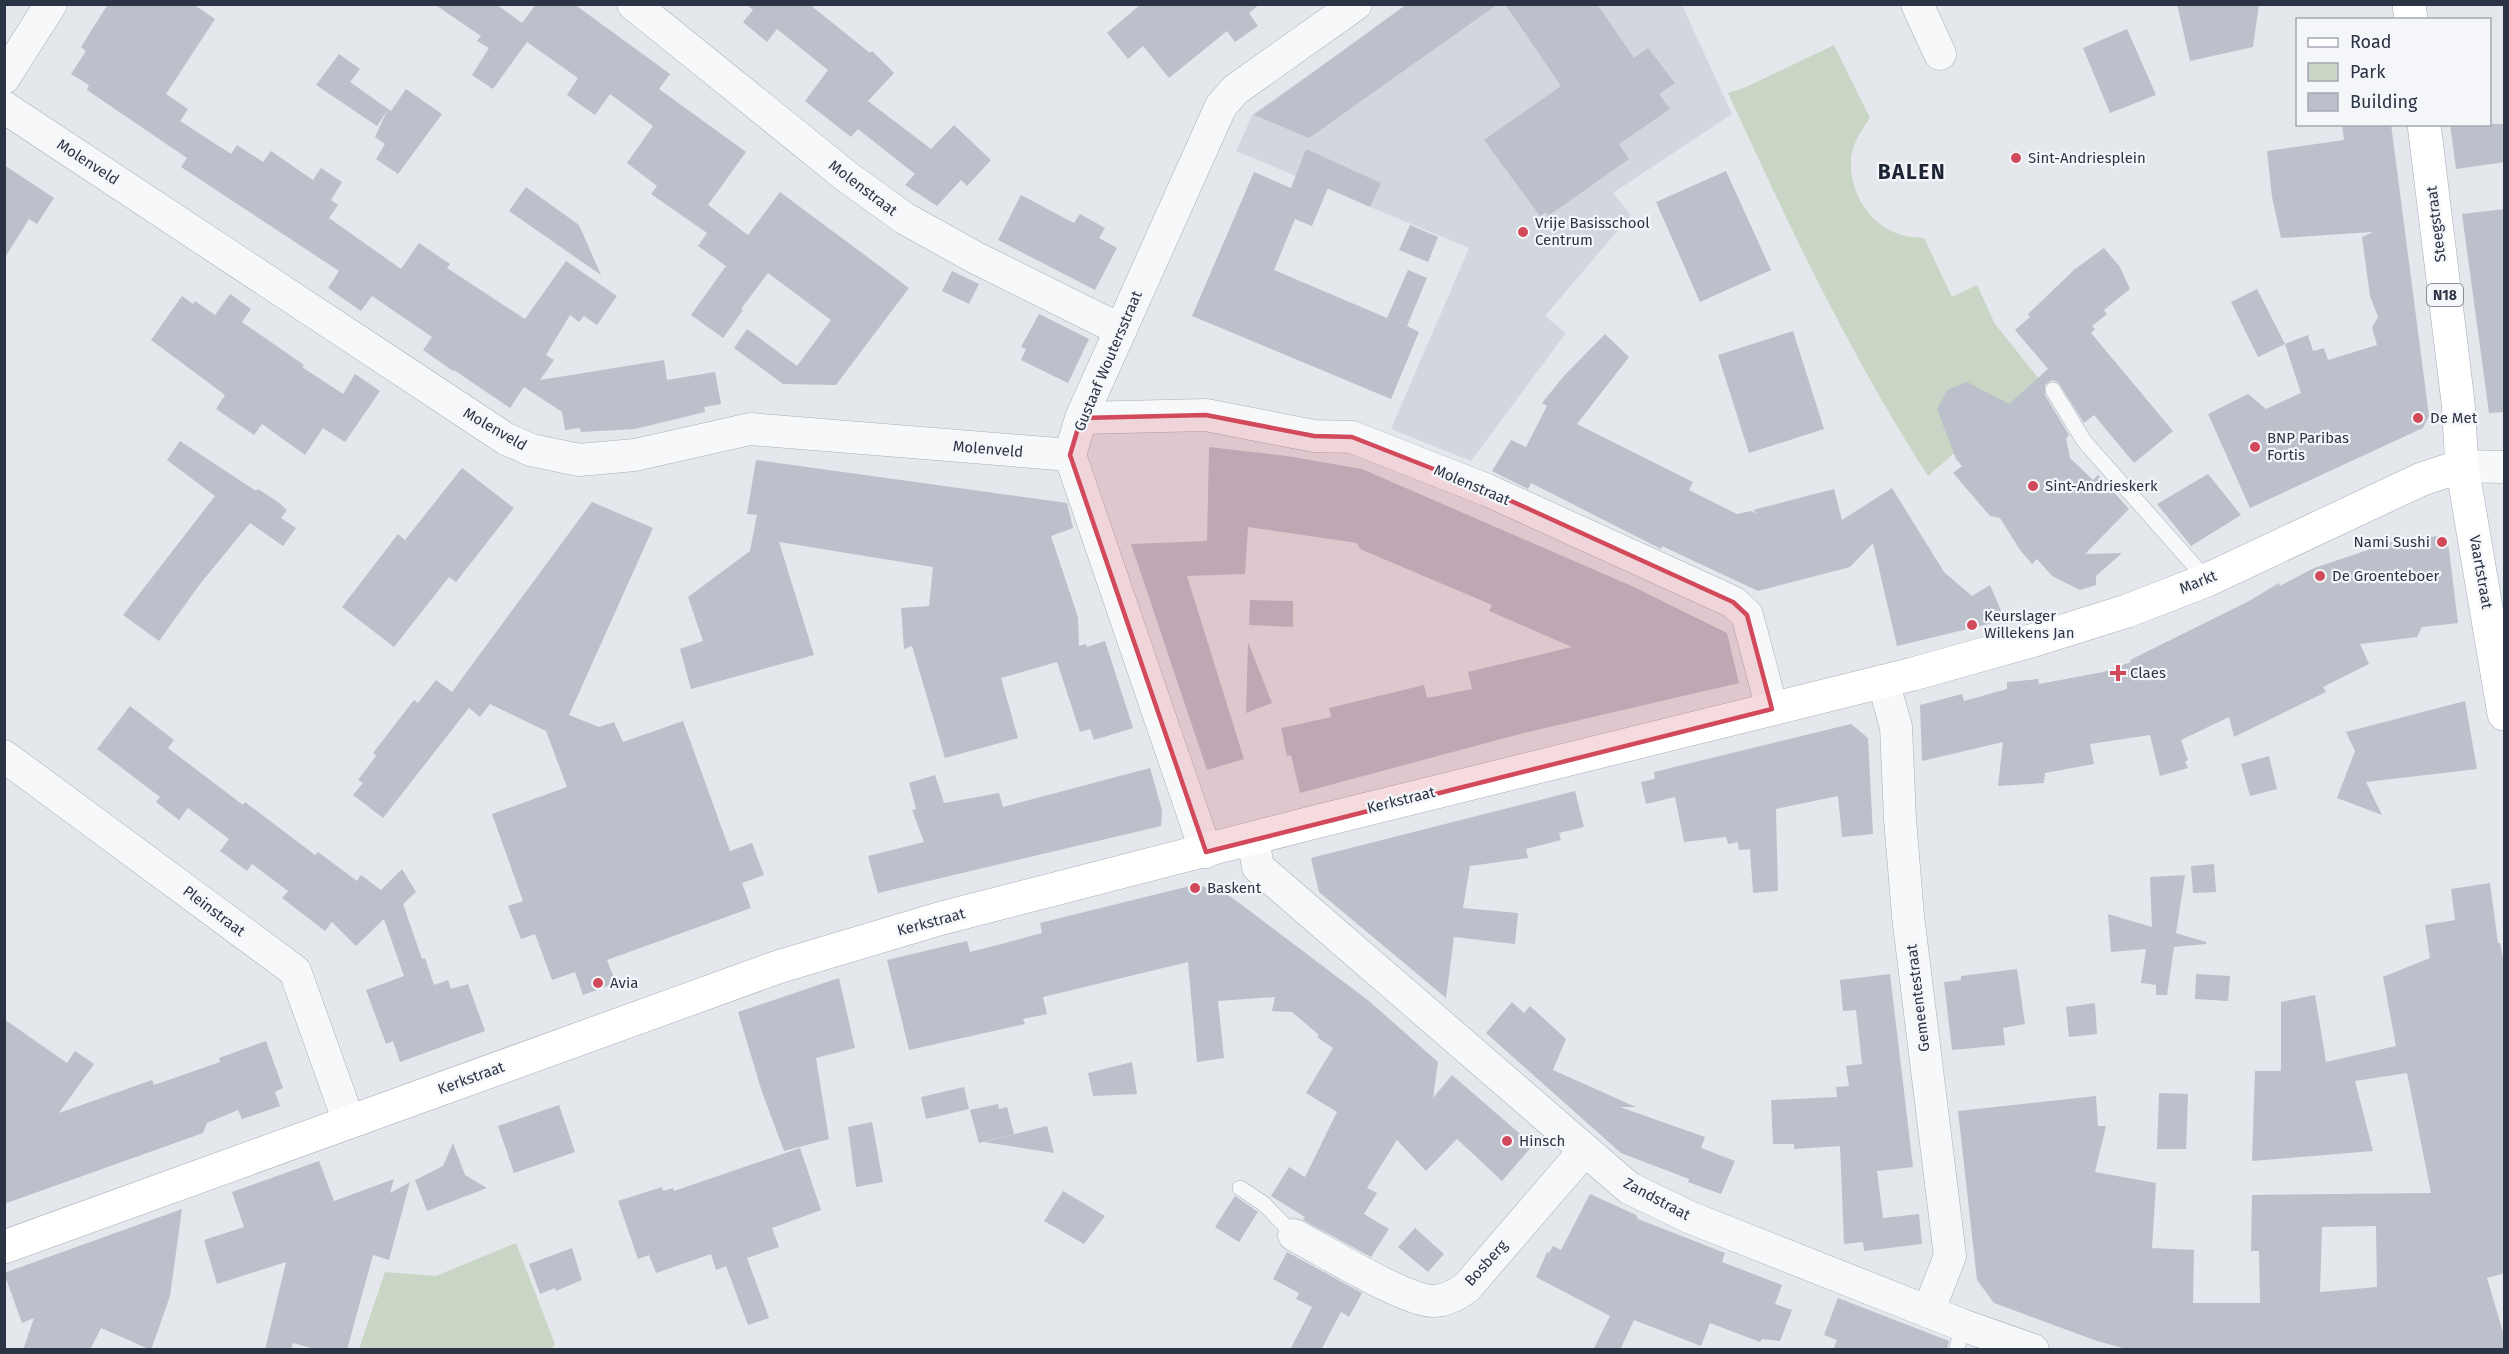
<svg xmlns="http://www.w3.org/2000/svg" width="2509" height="1354" viewBox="0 0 2509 1354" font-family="'Fira Sans',sans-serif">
	<rect width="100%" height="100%" fill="#e4e7ec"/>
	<path fill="#d2d6de" d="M 1409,5 L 1682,5 L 1732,114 L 1613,193 L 1631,215 L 1545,316 L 1566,333 L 1471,461 L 1391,429 L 1469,248 L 1236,151 L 1253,114 Z"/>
	<path fill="#c9d6c5" d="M 1834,45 L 1870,118 C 1863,128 1855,140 1852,152 C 1846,184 1865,222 1896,233 C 1904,237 1915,237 1924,238 L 1952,297 L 1977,285 L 1995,324 L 2039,379 L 1996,415 L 1941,418 L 1942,422 L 1967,442 L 1928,476 C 1850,355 1788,224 1728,93 L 1746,87 Z
		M 516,1243 L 555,1344 L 552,1349 L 359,1349 L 385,1272 L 436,1276 Z"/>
	<path fill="#bbc0ca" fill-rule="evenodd" d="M 108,4 L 193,4 L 215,19 L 166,94 L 188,109 L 180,121 L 231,154 L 237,145 L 263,162 L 271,151 L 313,180 L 321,168 L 342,182 L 331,200 L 338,205 L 329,218 L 401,269 L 419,243 L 450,264 L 447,268 L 525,319 L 566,261 L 617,296 L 597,325 L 584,316 L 579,322 L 570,315 L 546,355 L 554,360 L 540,380 L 664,360 L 667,380 L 715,372 L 721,404 L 704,407 L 705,412 L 635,429 L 581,432 L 580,428 L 565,430 L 562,412 L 524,387 L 510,408 L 454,370 L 453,371 L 423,350 L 432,337 L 372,296 L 361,311 L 328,288 L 339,271 L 181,167 L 187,158 L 87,90 L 89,85 L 71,74 L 86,51 L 81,47 Z
		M 434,4 L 496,4 L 522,23 L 536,4 L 574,4 L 670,74 L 659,89 L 746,152 L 708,205 L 748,235 L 780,192 L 909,288 L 836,385 L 783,384 L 734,348 L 747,329 L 797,366 L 831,320 L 768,273 L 741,309 L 743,310 L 723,338 L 691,315 L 726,266 L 698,246 L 707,233 L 651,194 L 657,186 L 627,163 L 653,126 L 610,94 L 595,115 L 567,95 L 578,78 L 527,42 L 493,89 L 472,75 L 489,48 L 477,41 L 481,36 Z
		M 746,4 L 809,4 L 870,53 L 872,51 L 894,73 L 868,101 L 931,149 L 954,125 L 991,160 L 967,186 L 961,180 L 937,206 L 905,185 L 915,174 L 858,129 L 851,137 L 805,101 L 828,70 L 777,29 L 767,42 L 743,22 L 753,10 Z
		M 1141,4 L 1260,4 L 1249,13 L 1258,26 L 1235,42 L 1227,31 L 1169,78 L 1143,46 L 1128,59 L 1107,33 Z
		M 1407,4 L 1498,4 L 1309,138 L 1254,115 Z
		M 1505,4 L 1597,4 L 1634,58 L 1648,48 L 1675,83 L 1659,94 L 1670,109 L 1619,144 L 1629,159 L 1548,216 L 1546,212 L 1540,216 L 1484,140 L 1561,86 Z
		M 2177,4 L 2259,4 L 2253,47 L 2190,61 Z
		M 2127,29 L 2156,95 L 2110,113 L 2083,48 Z
		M 339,54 L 360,69 L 350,82 L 391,111 L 406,89 L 442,114 L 398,174 L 376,159 L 385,144 L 375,137 L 387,111 L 377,126 L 316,85 Z
		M 2342,124 L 2391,124 L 2429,416 L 2423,428 L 2250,508 L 2208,414 L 2248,394 L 2266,409 L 2301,393 L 2285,344 L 2258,357 L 2231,302 L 2257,289 L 2285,344 L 2308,335 L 2313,351 L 2324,348 L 2328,360 L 2377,345 L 2372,327 L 2378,317 L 2370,296 L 2362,237 L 2373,232 L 2281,238 L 2272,197 L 2267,151 L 2344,140 Z
		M 2450,124 L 2505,124 L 2505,162 L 2456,169 Z
		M 1306,149 L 1381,183 L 1370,207 L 1328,188 L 1312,226 L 1295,219 L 1274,270 L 1387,318 L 1408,270 L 1427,278 L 1407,326 L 1419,332 L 1391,399 L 1192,316 L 1254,172 L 1291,188 Z
		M 4,165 L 54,198 L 37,224 L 29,219 L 4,259 Z
		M 1726,171 L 1771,270 L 1700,302 L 1656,202 Z
		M 526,187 L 579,225 L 601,275 L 509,211 Z
		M 1021,195 L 1074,223 L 1080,214 L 1105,228 L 1099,238 L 1117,248 L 1095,290 L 998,240 Z
		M 2505,209 L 2505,412 L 2489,413 L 2462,214 Z
		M 1410,225 L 1438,237 L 1428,262 L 1399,250 Z
		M 2104,248 L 2120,267 L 2130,289 L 2104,310 L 2107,314 L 2092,326 L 2095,329 L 2091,333 L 2173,431 L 2134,463 L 2094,415 L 2084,423 L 2058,382 L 2052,380 L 2045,385 L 2045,395 L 2069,435 L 2066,438 L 2070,458 L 2093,480 L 2098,475 L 2129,509 L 2085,554 L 2122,553 L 2096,576 L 2096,585 L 2080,590 L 2052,576 L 2037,559 L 2032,564 L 2020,550 L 2000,518 L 1990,516 L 1953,473 L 1962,466 L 1956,459 L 1937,409 L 1947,390 L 1967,382 L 2009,404 L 2048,369 L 2015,330 L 2030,317 L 2028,314 L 2075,269 Z
		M 952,271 L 979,284 L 969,304 L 942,291 Z
		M 230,294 L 251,309 L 242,322 L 304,365 L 302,367 L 343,394 L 355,374 L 380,391 L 345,442 L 323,428 L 305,455 L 262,424 L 254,435 L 216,409 L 225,395 L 151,340 L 182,296 L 193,304 L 195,301 L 215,315 Z
		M 1039,314 L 1089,339 L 1068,383 L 1021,360 L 1026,349 L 1021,347 Z
		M 1793,331 L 1824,429 L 1749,453 L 1718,355 Z
		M 1605,334 L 1629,357 L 1577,424 L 1693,482 L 1689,490 L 1737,514 L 1751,511 L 1757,514 L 1753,510 L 1834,489 L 1842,520 L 1892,488 L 1944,572 L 1972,596 L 1990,585 L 2005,620 L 1897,646 L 1873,543 L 1850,567 L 1758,591 L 1662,546 L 1661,549 L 1531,483 L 1528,489 L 1492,471 L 1511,440 L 1526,447 L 1547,406 L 1542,403 L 1563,377 Z
		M 180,441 L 256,491 L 258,489 L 278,502 L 287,510 L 281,518 L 296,528 L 283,546 L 250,523 L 200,584 L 159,641 L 123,615 L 215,496 L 167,460 Z
		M 1209,447 L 1287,456 L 1362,469 L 1634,587 L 1727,633 L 1739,683 L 1520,734 L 1300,793 L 1291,755 L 1287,756 L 1281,728 L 1331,717 L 1329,708 L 1424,685 L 1427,698 L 1472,689 L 1468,672 L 1572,647 L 1489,611 L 1492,605 L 1360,549 L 1357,543 L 1248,527 L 1245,574 L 1187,576 L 1244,759 L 1207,770 L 1131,544 L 1207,541 Z
		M 756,460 L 1067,503 L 1073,528 L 1051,536 L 1078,617 L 1079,646 L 1086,644 L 1087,647 L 1105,641 L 1133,728 L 1094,740 L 1090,729 L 1080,732 L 1057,662 L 1001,678 L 1018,738 L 945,758 L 912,646 L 904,649 L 901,608 L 929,606 L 933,567 L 779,542 L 814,655 L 691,689 L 680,649 L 703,641 L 688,597 L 750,551 L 757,515 L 747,514 Z
		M 462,468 L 514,508 L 456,582 L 449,577 L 394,647 L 342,607 L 398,534 L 405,540 Z
		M 2208,474 L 2241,515 L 2191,546 L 2157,504 Z
		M 592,502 L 653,528 L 569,715 L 599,727 L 614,722 L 623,742 L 683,721 L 730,851 L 752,843 L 764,875 L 742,883 L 751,908 L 607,960 L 616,983 L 583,995 L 575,972 L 552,980 L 535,934 L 521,939 L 508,906 L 523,901 L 492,814 L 567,787 L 546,731 L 490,704 L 480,717 L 469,708 L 383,818 L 353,795 L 363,783 L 358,780 L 376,756 L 373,753 L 414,700 L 418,703 L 436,680 L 452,692 Z
		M 2439,536 L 2448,542 L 2458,623 L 2422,627 L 2417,637 L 2360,644 L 2369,664 L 2323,687 L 2326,692 L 2234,737 L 2229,717 L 2181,740 L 2188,760 L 2185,762 L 2188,768 L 2160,776 L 2150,735 L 2090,744 L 2094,764 L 2045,773 L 2044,783 L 1998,786 L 2003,742 L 1922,761 L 1920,705 L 1962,694 L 1964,701 L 2007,689 L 2007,682 L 2038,679 L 2039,684 L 2103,672 L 2131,662 L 2130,660 L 2249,601 L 2279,583 L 2280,586 L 2314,568 L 2395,541 Z
		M 1250,600 L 1293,601 L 1293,627 L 1249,625 Z
		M 1248,642 L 1272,703 L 1246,713 Z
		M 2465,701 L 2477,769 L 2366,782 L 2382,815 L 2337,798 L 2355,751 L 2346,732 Z
		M 130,706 L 174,740 L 168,748 L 243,805 L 245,802 L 315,855 L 318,852 L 357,881 L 361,875 L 381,890 L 402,869 L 416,892 L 403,904 L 422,959 L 425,958 L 434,985 L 448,980 L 451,989 L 468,984 L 485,1031 L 400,1062 L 393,1041 L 386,1044 L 366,990 L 404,976 L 384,919 L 356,946 L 332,922 L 325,931 L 282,898 L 288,891 L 252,864 L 247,871 L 220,851 L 229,839 L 188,808 L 179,820 L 156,802 L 160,797 L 97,749 Z
		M 1851,724 L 1868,738 L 1873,834 L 1842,837 L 1838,796 L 1776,809 L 1778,891 L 1753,893 L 1750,849 L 1739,850 L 1738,842 L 1728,844 L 1726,837 L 1684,842 L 1675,797 L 1646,804 L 1641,782 L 1655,779 L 1654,772 Z
		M 2269,756 L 2277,789 L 2250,796 L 2241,764 Z
		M 1150,768 L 1162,810 L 1161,826 L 878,893 L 868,856 L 924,842 L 912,810 L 916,809 L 909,783 L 935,775 L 944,803 L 999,793 L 1003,807 Z
		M 1575,791 L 1584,827 L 1559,833 L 1561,840 L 1526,849 L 1528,858 L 1470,866 L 1463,908 L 1518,913 L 1515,944 L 1454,937 L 1446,998 L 1319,892 L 1311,858 Z
		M 2214,864 L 2216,892 L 2193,893 L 2191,866 Z
		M 2185,875 L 2176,933 L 2206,942 L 2206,944 L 2174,947 L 2167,995 L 2156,995 L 2156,985 L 2141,983 L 2146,949 L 2111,952 L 2108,914 L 2152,927 L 2150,877 Z
		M 2490,883 L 2498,943 L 2500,943 L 2505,969 L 2505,1273 L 2487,1278 L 2505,1339 L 2505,1350 L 2130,1350 L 2097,1341 L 1994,1303 L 1977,1280 L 1958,1111 L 2096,1096 L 2098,1126 L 2106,1126 L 2095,1172 L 2156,1183 L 2152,1248 L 2194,1250 L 2193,1303 L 2260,1303 L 2259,1251 L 2251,1251 L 2252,1195 L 2431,1193 L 2407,1073 L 2355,1081 L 2373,1151 L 2252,1161 L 2255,1071 L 2281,1071 L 2281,1002 L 2315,995 L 2326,1062 L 2396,1046 L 2383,977 L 2430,958 L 2425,925 L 2455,920 L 2451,889 ZM 2376,1226 L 2377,1287 L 2320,1292 L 2322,1227 Z
		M 1198,884 L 1211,890 L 1218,888 L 1242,905 L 1369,1001 L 1438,1062 L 1433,1098 L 1452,1075 L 1533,1145 L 1502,1181 L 1457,1139 L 1426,1171 L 1397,1140 L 1367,1188 L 1377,1193 L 1364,1214 L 1389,1229 L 1371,1257 L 1303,1220 L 1305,1217 L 1271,1196 L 1289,1167 L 1305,1177 L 1337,1112 L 1306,1093 L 1333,1048 L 1317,1037 L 1319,1035 L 1292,1012 L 1272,1011 L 1275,997 L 1218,1001 L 1224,1058 L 1197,1062 L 1188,962 L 1043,997 L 1047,1014 L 1023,1019 L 1025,1024 L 909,1050 L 887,960 L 967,941 L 970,952 L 1005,943 L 1042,933 L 1040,923 Z
		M 2017,969 L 2025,1024 L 2003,1028 L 2005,1045 L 1952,1050 L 1944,982 L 1961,980 L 1961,976 Z
		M 1890,974 L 1913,1167 L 1877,1171 L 1883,1218 L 1919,1214 L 1922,1244 L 1864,1251 L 1863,1242 L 1844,1244 L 1840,1146 L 1794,1149 L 1794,1144 L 1773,1144 L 1771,1100 L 1837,1097 L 1836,1087 L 1849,1086 L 1846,1066 L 1862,1064 L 1856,1010 L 1843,1011 L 1840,980 Z
		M 2196,974 L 2230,976 L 2228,1001 L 2195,999 Z
		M 839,978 L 855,1048 L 816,1058 L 829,1139 L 784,1151 L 762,1092 L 738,1012 Z
		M 1512,1002 L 1524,1013 L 1530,1006 L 1566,1039 L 1553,1070 L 1636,1107 L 1620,1107 L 1705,1137 L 1701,1148 L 1735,1161 L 1721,1194 L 1688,1182 L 1689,1179 L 1621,1153 L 1486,1033 Z
		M 2095,1003 L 2097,1034 L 2069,1037 L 2066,1007 Z
		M 4,1019 L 67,1063 L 75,1051 L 94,1064 L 59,1113 L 152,1080 L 154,1085 L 220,1062 L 219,1058 L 266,1041 L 283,1088 L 275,1092 L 280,1106 L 242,1119 L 238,1110 L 207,1123 L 203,1133 L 4,1204 Z
		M 1132,1062 L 1137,1094 L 1093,1096 L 1088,1073 Z
		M 964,1087 L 969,1109 L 926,1119 L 921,1097 Z
		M 2159,1093 L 2188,1094 L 2186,1149 L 2157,1149 Z
		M 998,1104 L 999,1109 L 1007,1107 L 1014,1134 L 979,1143 L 970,1110 Z
		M 559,1105 L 575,1152 L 514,1173 L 498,1126 Z
		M 872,1122 L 883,1182 L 856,1187 L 848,1127 Z
		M 1047,1126 L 1054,1153 L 984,1142 Z
		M 453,1143 L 465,1175 L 487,1188 L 427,1211 L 415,1180 L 443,1166 Z
		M 800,1148 L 821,1210 L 772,1228 L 779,1247 L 747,1258 L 769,1318 L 748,1325 L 726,1266 L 716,1270 L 711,1254 L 656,1273 L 649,1255 L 638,1259 L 618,1201 L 662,1187 L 663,1191 L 673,1188 L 674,1191 Z
		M 319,1161 L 334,1201 L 394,1179 L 390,1193 L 410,1182 L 389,1260 L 373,1255 L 347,1350 L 319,1350 L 293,1343 L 291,1350 L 265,1350 L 286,1262 L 217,1284 L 204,1240 L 244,1227 L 232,1192 Z
		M 1063,1191 L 1105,1216 L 1084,1244 L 1044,1221 Z
		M 1590,1194 L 1636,1215 L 1638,1219 L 1725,1253 L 1722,1262 L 1782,1285 L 1775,1304 L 1792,1310 L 1780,1341 L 1762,1339 L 1760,1342 L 1710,1323 L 1701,1346 L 1634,1320 L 1620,1350 L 1593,1350 L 1610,1316 L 1536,1277 L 1547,1252 L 1549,1253 L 1553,1246 L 1561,1250 Z
		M 1235,1196 L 1258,1212 L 1239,1242 L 1215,1227 Z
		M 182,1209 L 170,1296 L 151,1350 L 101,1328 L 90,1350 L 23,1350 L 34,1318 L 22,1323 L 4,1273 Z
		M 1415,1228 L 1444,1254 L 1428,1272 L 1398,1247 Z
		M 572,1248 L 582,1280 L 556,1291 L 555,1288 L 540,1294 L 529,1264 Z
		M 1287,1252 L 1362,1293 L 1349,1317 L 1341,1312 L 1321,1350 L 1290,1350 L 1312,1307 L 1296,1299 L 1299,1293 L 1273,1279 Z
		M 1838,1298 L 1949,1341 L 1947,1350 L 1833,1350 L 1837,1340 L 1824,1335 Z"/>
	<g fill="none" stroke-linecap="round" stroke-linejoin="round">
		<defs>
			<path id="lane" d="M 2053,390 L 2084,441 L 2207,580
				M 1240,1188 L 1264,1204 L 1294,1235
				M 1957,1350 L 1962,1325"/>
			<path id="street" d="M 633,4 L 846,176 L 904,218 L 976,258 L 1121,330
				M 1917,4 L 1940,54
				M 4,78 L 51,4
				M 4,107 L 506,439 L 531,450 L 579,460 L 635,455 L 750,429 L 1070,455
				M 1081,418 L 1206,415 L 1314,436 L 1352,437 L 1487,490 L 1733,602 L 1747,615 L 1772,709
				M 2462,466 L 2504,467
				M 1883,681 L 1896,727 L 1900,819 L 1908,916 L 1950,1256 L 1928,1312
				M 4,756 L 295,971 L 349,1122
				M 1253,839 L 1258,867 L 1629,1188 L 1689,1217 L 1962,1325 L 2033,1350
				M 1206,852 L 1070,455 L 1081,418 L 1221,106 L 1235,90 L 1356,4
				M 1294,1235 C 1325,1251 1403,1300 1433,1301 C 1446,1301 1458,1294 1467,1287 L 1585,1150"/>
			<path id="secondary" d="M 4,1247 L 778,967 L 942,918 L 1315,822 L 1913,674 L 2031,641 L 2127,611 L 2207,580 L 2422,479 L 2462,466"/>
			<path id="primary" d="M 2409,4 L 2411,20
				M 2424,124 L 2458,402 L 2462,466 L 2504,714"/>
		</defs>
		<use href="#lane" stroke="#a9aeb7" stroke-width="16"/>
		<use href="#street" stroke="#a9aeb7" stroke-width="33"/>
		<use href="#secondary" stroke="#a9aeb7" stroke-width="34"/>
		<use href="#primary" stroke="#a3abb8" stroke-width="34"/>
		<use href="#lane" stroke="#f7f8fa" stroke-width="15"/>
		<use href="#street" stroke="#f7f8fa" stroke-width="32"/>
		<use href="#secondary" stroke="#fff" stroke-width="33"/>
		<use href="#primary" stroke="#fff" stroke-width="33"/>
	</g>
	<path fill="#d1495b" fill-opacity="0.2" stroke="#d1495b" stroke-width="4.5" stroke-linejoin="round" d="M 1206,415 L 1314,436 L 1352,437 L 1487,490 L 1733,602 L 1747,615 L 1772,709 L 1206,852 L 1070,455 L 1081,418 Z"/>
	<g fill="#d1495b" stroke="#f4f6f9" stroke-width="2">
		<circle cx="2016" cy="158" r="6"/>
		<circle cx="1523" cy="232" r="6"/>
		<circle cx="2418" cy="418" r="6"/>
		<circle cx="2255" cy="447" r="6"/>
		<circle cx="2033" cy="486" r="6"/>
		<circle cx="2442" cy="542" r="6"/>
		<circle cx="2320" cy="576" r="6"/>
		<circle cx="1972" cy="625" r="6"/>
		<path d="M2115 664h6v6h6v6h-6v6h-6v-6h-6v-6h6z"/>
		<circle cx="1195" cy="888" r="6"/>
		<circle cx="598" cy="983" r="6"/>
		<circle cx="1507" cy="1141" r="6"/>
	</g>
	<g text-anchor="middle" stroke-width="4.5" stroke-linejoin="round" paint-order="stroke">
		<rect fill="#f4f6f9" stroke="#676e7b" stroke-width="1.5" x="2427" y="284" width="36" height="22" rx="4.5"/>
		<g font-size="14" font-weight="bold" fill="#2b3445">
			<text x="2445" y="300">N18</text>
		</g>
		<g font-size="15" fill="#2b3445" stroke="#f4f6f9" text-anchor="start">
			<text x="2028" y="163">Sint-Andriesplein</text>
			<text x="1535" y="228">Vrije Basisschool<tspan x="1535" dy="17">Centrum</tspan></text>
			<text x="2430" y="423">De Met</text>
			<text x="2267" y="443">BNP Paribas<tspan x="2267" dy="17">Fortis</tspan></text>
			<text x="2045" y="491">Sint-Andrieskerk</text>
			<text x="2430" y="547" text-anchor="end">Nami Sushi</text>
			<text x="2332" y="581">De Groenteboer</text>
			<text x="1984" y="621">Keurslager<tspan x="1984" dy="17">Willekens Jan</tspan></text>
			<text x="2130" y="678">Claes</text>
			<text x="1207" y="893">Baskent</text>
			<text x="610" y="988">Avia</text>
			<text x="1519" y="1146">Hinsch</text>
		</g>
		<g font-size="15" fill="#2b3445" stroke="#f4f6f9">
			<text transform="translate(88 162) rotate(33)" y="5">Molenveld</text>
			<text transform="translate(863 188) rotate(37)" y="5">Molenstraat</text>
			<text transform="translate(2436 224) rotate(-97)" y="5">Steegstraat</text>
			<text transform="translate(1108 361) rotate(-67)" y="5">Gustaaf Woutersstraat</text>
			<text transform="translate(495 429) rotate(30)" y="5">Molenveld</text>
			<text transform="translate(988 449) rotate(5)" y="5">Molenveld</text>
			<text transform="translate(1472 485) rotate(23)" y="5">Molenstraat</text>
			<text transform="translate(2481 572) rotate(80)" y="5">Vaartstraat</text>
			<text transform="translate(2198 582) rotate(-22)" y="5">Markt</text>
			<text transform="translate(1401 800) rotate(-14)" y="5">Kerkstraat</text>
			<text transform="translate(214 911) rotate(37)" y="5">Pleinstraat</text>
			<text transform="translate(931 922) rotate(-15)" y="5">Kerkstraat</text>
			<text transform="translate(1918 998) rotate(-97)" y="5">Gemeentestraat</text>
			<text transform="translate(471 1078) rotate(-20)" y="5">Kerkstraat</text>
			<text transform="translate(1657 1199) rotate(28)" y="5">Zandstraat</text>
			<text transform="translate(1486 1263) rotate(-48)" y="5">Bosberg</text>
		</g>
		<g font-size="21" font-weight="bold" letter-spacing="1.5" fill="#1d2536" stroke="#f4f6f9">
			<text x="1912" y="179">BALEN</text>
		</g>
	</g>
	<rect width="2509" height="1354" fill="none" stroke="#2b3445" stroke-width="12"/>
	<rect x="2296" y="18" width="195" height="108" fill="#f4f6f9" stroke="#a4a8b1" stroke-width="1.5"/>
	<rect x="2308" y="38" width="30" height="9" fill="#ffffff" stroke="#a4a8b1" stroke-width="1.5"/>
	<text x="2350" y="48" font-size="18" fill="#2b3445">Road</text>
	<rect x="2308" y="63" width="30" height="18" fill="#c9d6c5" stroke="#a4a8b1" stroke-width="1.5"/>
	<text x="2350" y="78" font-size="18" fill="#2b3445">Park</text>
	<rect x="2308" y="93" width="30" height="18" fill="#bbc0ca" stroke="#a4a8b1" stroke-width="1.5"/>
	<text x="2350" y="108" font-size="18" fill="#2b3445">Building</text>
</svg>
